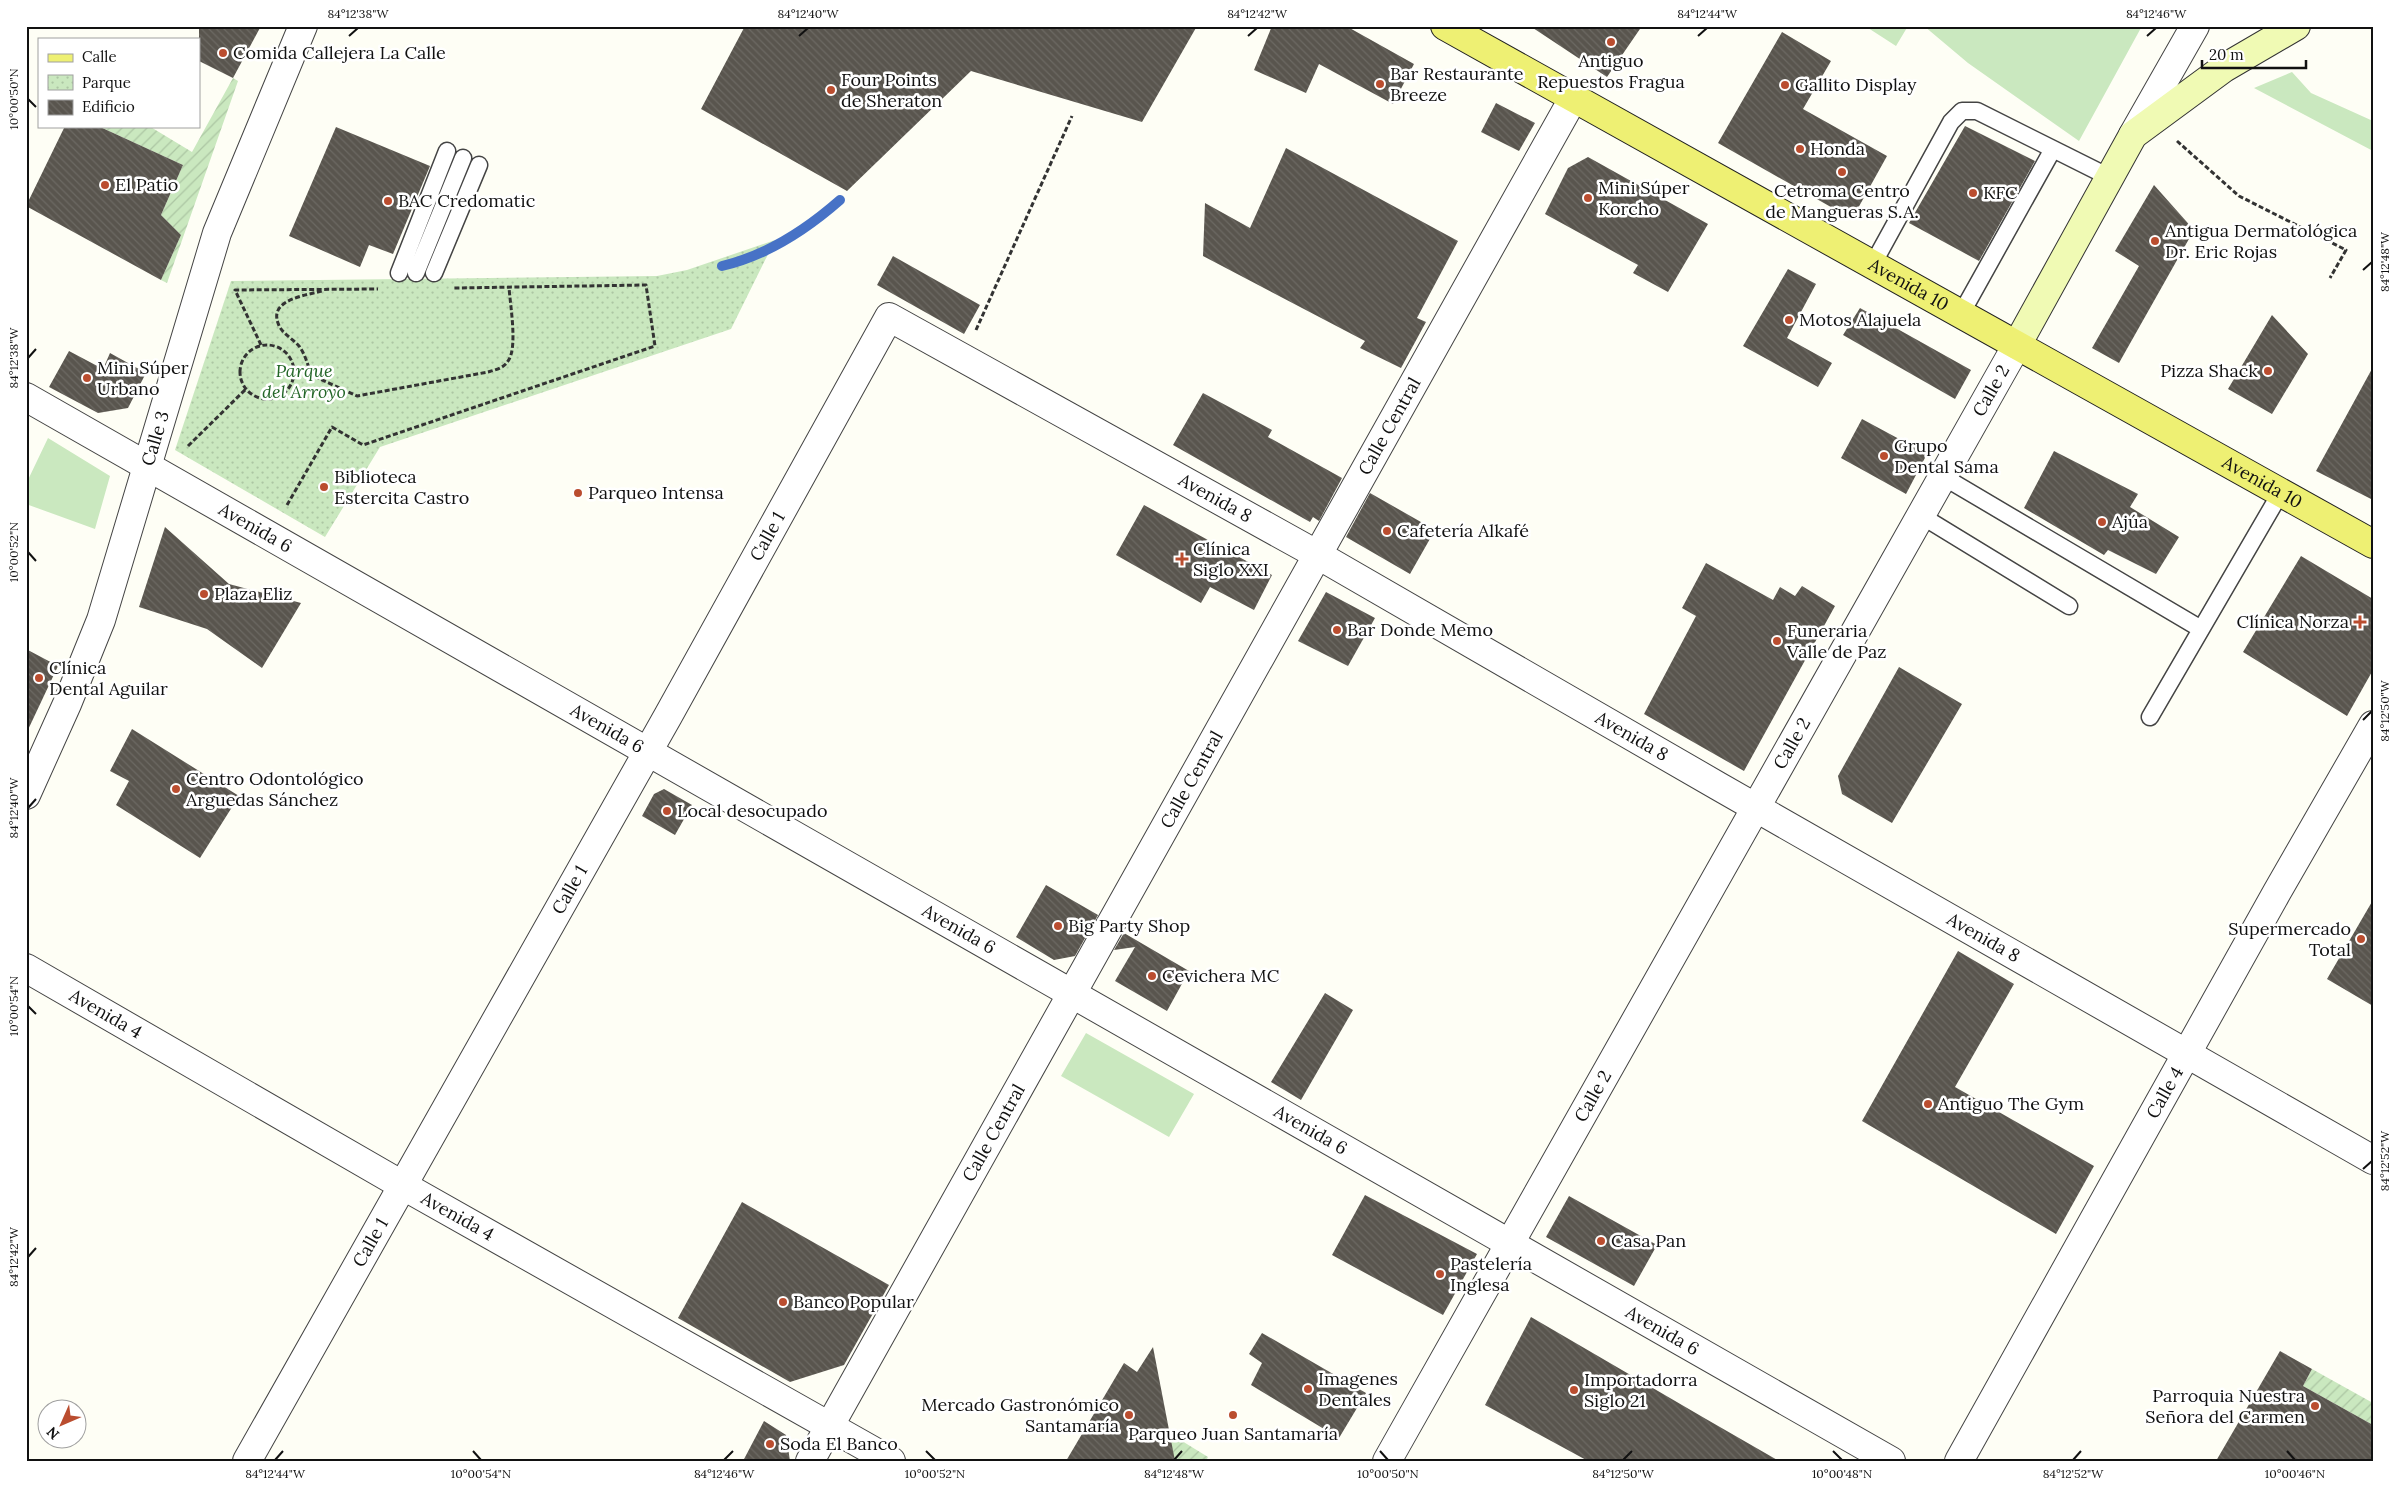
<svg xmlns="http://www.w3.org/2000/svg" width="2399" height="1487" viewBox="0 0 2399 1487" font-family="Lora,serif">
	<defs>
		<pattern id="park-dots" width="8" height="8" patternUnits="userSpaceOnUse" patternTransform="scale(1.25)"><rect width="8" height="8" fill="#cae8bf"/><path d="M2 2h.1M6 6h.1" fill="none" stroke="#acc6a3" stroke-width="1.8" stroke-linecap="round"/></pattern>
		<pattern id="garden-furrows" width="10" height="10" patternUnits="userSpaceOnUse" patternTransform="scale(1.25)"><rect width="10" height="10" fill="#cae8bf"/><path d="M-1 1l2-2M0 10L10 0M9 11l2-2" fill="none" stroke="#acc6a3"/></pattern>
		<pattern id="building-back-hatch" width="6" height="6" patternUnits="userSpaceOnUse" patternTransform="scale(1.25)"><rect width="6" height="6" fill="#59554e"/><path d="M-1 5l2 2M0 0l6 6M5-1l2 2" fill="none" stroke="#6c6963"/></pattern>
	</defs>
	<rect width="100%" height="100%" fill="#fefef5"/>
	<path fill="#cae8bf" d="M 1865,26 L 1908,26 L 1896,46 Z
		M 1924,26 L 2142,26 L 2079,141 L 1968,63 Z
		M 2292,72 L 2311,93 L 2373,121 L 2373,151 L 2254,88 Z
		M 48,438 L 110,476 L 95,529 L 26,504 L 26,484 Z
		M 1086,1033 L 1194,1094 L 1169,1137 L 1061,1076 Z"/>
	<path fill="url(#park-dots)" d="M 775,240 L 731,329 L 380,447 L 325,537 L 175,450 L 231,281 L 657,276 L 687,270 Z"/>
	<path fill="url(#garden-furrows)" d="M 233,78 L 238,81 L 167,283 L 161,280 L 181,235 L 161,215 L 183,165 L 98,126 L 149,126 L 192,152 Z
		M 2312,1369 L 2373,1403 L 2373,1425 L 2303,1386 Z
		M 1169,1433 L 1208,1457 L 1206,1461 L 1152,1461 Z"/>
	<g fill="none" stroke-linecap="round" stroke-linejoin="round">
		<path stroke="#4772c6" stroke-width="10" d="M 722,266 C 765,256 807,229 840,200"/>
	</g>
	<path fill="url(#building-back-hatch)" d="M 199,26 L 261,26 L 233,78 L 199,61 Z
		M 745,26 L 1197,26 L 1142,122 L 971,71 L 847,191 L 701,109 Z
		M 1272,26 L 1346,26 L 1414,64 L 1393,104 L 1319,64 L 1306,93 L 1254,70 Z
		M 1530,26 L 1642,26 L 1607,77 Z
		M 1782,32 L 1831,61 L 1803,109 L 1887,156 L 1852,219 L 1718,143 Z
		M 1496,103 L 1535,123 L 1519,151 L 1481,132 Z
		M 65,126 L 98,126 L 183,165 L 161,215 L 181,235 L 161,280 L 26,206 Z
		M 1965,126 L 2035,161 L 1979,261 L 1909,223 Z
		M 336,127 L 430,166 L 393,254 L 369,245 L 360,267 L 289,236 Z
		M 1286,148 L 1458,241 L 1417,318 L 1426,322 L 1401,368 L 1360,348 L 1365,341 L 1203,256 L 1205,203 L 1250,228 Z
		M 1588,157 L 1708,224 L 1668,292 L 1633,273 L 1638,265 L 1545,214 L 1568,168 Z
		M 2154,185 L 2194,230 L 2119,363 L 2092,348 L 2139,266 L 2115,251 Z
		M 893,256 L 980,305 L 964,334 L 877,285 Z
		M 1788,269 L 1816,284 L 1787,338 L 1832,363 L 1818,387 L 1743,346 Z
		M 1860,308 L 1971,370 L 1955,399 L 1843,335 Z
		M 2272,315 L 2308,354 L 2272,414 L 2228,389 Z
		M 69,351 L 103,369 L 110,353 L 146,373 L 128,408 L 98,413 L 49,387 Z
		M 2373,367 L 2373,500 L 2316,471 Z
		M 1203,393 L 1272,430 L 1268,437 L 1342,478 L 1319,521 L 1313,517 L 1310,522 L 1173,445 Z
		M 1862,419 L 1927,454 L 1906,494 L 1841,458 Z
		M 2054,451 L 2138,494 L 2130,507 L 2179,537 L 2156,574 L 2108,550 L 2104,555 L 2024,508 Z
		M 1370,493 L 1435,530 L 1410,574 L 1346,537 Z
		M 1144,505 L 1272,575 L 1254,610 L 1210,587 L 1201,603 L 1116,555 Z
		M 165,527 L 229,584 L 301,603 L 262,668 L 207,629 L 139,607 Z
		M 2301,556 L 2373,599 L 2373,670 L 2347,716 L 2243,652 Z
		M 1706,563 L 1773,600 L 1780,587 L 1795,596 L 1802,586 L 1835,606 L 1744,771 L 1644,714 L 1696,616 L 1682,608 Z
		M 1326,592 L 1375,618 L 1348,666 L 1298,641 Z
		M 26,649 L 58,666 L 26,734 Z
		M 1899,667 L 1962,704 L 1892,823 L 1842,794 L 1838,776 Z
		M 132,729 L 239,796 L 200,858 L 116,805 L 129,781 L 110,771 Z
		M 664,789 L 692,805 L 675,835 L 642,816 L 654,794 Z
		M 1046,885 L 1098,915 L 1075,956 L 1054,960 L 1016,937 Z
		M 2373,900 L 2373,1006 L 2327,979 Z
		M 1124,933 L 1189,971 L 1167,1011 L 1115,981 L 1135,947 L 1114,950 Z
		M 1958,951 L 2014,984 L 1955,1087 L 2094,1166 L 2056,1234 L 1862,1121 Z
		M 1325,993 L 1353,1010 L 1301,1100 L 1271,1082 Z
		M 1365,1195 L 1477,1254 L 1443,1315 L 1332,1255 Z
		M 1569,1196 L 1657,1245 L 1634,1286 L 1546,1237 Z
		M 742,1202 L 889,1285 L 844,1365 L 790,1382 L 678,1318 Z
		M 1531,1317 L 1706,1419 L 1779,1461 L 1588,1461 L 1485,1405 Z
		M 1262,1333 L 1366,1393 L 1339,1438 L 1251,1385 L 1262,1363 L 1249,1354 Z
		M 1153,1347 L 1175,1461 L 1066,1461 L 1124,1363 L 1137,1372 Z
		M 2280,1351 L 2312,1369 L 2303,1386 L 2373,1425 L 2373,1461 L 2216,1461 Z
		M 764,1421 L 786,1435 L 790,1461 L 743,1461 Z"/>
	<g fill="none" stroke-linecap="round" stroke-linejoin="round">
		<defs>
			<path id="service" d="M 1873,264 L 1951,122 L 1962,111 L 1977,111 L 2109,177
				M 399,273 L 447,151
				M 416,273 L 463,158
				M 434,273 L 479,165
				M 1961,314 L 2053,149
				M 1942,476 L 2201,629
				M 1920,515 L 2069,606
				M 2150,717 L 2281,492"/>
			<g id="minor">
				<path d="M 2133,135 L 2195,26"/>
				<path id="s1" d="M 26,397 L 1891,1461"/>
				<path id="s2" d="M 26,795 L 67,704 L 101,620 L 217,233 L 303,26"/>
				<path id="s3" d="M 26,968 L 402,1185 L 891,1461"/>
				<path id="s4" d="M 247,1461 L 668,716 L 889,317 L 1318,555 L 1718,786 L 2373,1160"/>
				<path id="s5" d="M 810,1461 L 1574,97"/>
			</g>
			<g id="tertiary">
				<path id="s6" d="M 1387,1461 L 2017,345"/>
				<path id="s7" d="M 1959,1461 L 2277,892 L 2373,725"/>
			</g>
			<path id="secondary" d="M 2017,345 L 2133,135 L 2224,68 L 2296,26"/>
			<g id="primary">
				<path id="s8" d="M 1445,26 L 2373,544"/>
			</g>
		</defs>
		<use href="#service" stroke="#444" stroke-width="19"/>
		<use href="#minor" stroke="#444" stroke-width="30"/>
		<use href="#tertiary" stroke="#444" stroke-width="30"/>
		<use href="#secondary" stroke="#333" stroke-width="30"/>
		<use href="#primary" stroke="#222" stroke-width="30"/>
		<path stroke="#333" stroke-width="3" stroke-dasharray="5 2.5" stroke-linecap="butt" d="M 2177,141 L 2239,196 L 2346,250 L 2330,278
			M 976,330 L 1072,116
			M240 372a27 27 0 1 1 54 0a27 27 0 1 1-54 0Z
			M 261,345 L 235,290 L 378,289
			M 294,367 L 357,396 L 488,372 C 495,370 504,368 508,361 C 518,348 510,304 509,287
			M 311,375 C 308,365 305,354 299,346 C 292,338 281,333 278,323 C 269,299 308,295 322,291
			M 188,446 L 246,389
			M 287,505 L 332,427 L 363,445 L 655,346 L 646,285 L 454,288"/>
		<use href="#service" stroke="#fff" stroke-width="16"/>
		<use href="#minor" stroke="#fff" stroke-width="28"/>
		<use href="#tertiary" stroke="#fff" stroke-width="28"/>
		<use href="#secondary" stroke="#f0fab4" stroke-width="28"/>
		<use href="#primary" stroke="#eef073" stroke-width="28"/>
	</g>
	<path fill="none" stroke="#111" stroke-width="2" d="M 349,36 L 358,28M 799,36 L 808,28M 1248,36 L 1257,28M 1698,36 L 1707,28M 2147,36 L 2156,28M 28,99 L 36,107M 2363,270 L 2372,262M 28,358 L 36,349M 28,552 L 36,561M 2363,720 L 2372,711M 28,808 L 36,799M 28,1006 L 36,1014M 2363,1169 L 2372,1161M 28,1257 L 36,1248M 473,1451 L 481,1460M 926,1451 L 935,1460M 1380,1451 L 1388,1460M 1833,1451 L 1842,1460M 2287,1451 L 2295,1460M 275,1460 L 283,1451M 724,1460 L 733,1451M 1174,1460 L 1182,1451M 1623,1460 L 1632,1451M 2073,1460 L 2081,1451"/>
	<g fill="#ba4d2f" stroke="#fff" stroke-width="2">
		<circle cx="1611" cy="42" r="5"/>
		<circle cx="223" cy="53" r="5"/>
		<circle cx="1380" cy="84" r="5"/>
		<circle cx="1785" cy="85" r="5"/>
		<circle cx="831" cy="90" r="5"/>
		<circle cx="1800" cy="149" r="5"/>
		<circle cx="1842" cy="172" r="5"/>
		<circle cx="105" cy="185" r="5"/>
		<circle cx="1973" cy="193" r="5"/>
		<circle cx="1588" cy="198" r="5"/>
		<circle cx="388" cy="201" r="5"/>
		<circle cx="2155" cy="241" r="5"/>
		<circle cx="1789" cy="320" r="5"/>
		<circle cx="2268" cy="371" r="5"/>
		<circle cx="87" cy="378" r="5"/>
		<circle cx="1884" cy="456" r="5"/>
		<circle cx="324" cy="487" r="5"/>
		<circle cx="578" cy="493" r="5"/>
		<circle cx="2102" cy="522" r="5"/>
		<circle cx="1387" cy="531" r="5"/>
		<path d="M1179.5 551.5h5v5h5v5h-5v5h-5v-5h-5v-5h5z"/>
		<circle cx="204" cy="594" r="5"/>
		<path d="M2357.5 614.5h5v5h5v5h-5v5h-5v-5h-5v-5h5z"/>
		<circle cx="1337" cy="630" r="5"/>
		<circle cx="1777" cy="641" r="5"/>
		<circle cx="39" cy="678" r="5"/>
		<circle cx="176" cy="789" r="5"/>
		<circle cx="667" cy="811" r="5"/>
		<circle cx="1058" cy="926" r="5"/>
		<circle cx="2361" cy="939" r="5"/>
		<circle cx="1152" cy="976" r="5"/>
		<circle cx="1928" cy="1104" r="5"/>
		<circle cx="1601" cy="1241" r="5"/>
		<circle cx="1440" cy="1274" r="5"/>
		<circle cx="783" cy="1302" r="5"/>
		<circle cx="1308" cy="1389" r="5"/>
		<circle cx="1574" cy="1390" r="5"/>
		<circle cx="2315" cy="1406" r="5"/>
		<circle cx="1129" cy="1415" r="5"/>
		<circle cx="1233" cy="1415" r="5"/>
		<circle cx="770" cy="1444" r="5"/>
	</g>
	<g text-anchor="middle" stroke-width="5" stroke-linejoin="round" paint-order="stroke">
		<g font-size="18" fill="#111" stroke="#fff" text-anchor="start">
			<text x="233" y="59">Comida Callejera La Calle</text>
			<text x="1611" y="67" text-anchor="middle">Antiguo<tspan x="1611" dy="21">Repuestos Fragua</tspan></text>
			<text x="1390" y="80">Bar Restaurante<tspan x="1390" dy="21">Breeze</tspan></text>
			<text x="841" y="86">Four Points<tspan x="841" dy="21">de Sheraton</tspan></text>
			<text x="1795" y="91">Gallito Display</text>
			<text x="1810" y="155">Honda</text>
			<text x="115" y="191">El Patio</text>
			<text x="1598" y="194">Mini Súper<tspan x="1598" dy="21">Korcho</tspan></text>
			<text x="1842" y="197" text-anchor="middle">Cetroma Centro<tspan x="1842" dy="21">de Mangueras S.A.</tspan></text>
			<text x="1983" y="199">KFC</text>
			<text x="398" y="207">BAC Credomatic</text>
			<text x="2165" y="237">Antigua Dermatológica<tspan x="2165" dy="21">Dr. Eric Rojas</tspan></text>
			<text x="1799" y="326">Motos Alajuela</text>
			<text x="97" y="374">Mini Súper<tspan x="97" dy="21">Urbano</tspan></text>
			<text x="2258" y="377" text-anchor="end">Pizza Shack</text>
			<text x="1894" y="452">Grupo<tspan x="1894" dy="21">Dental Sama</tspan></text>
			<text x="334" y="483">Biblioteca<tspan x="334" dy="21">Estercita Castro</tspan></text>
			<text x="588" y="499">Parqueo Intensa</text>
			<text x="2112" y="528">Ajúa</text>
			<text x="1397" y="537">Cafetería Alkafé</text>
			<text x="1193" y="555">Clínica<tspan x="1193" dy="21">Siglo XXI</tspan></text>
			<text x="214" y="600">Plaza Eliz</text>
			<text x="2349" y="628" text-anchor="end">Clínica Norza</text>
			<text x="1347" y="636">Bar Donde Memo</text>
			<text x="1787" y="637">Funeraria<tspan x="1787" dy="21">Valle de Paz</tspan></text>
			<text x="49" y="674">Clínica<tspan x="49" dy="21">Dental Aguilar</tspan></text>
			<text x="186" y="785">Centro Odontológico<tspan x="186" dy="21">Arguedas Sánchez</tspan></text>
			<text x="677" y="817">Local desocupado</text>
			<text x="1068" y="932">Big Party Shop</text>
			<text x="2351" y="935" text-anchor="end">Supermercado<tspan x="2351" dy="21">Total</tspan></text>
			<text x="1162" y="982">Cevichera MC</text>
			<text x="1938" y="1110">Antiguo The Gym</text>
			<text x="1611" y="1247">Casa Pan</text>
			<text x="1450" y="1270">Pastelería<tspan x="1450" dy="21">Inglesa</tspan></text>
			<text x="793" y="1308">Banco Popular</text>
			<text x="1318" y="1385">Imagenes<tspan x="1318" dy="21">Dentales</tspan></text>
			<text x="1584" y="1386">Importadorra<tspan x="1584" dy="21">Siglo 21</tspan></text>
			<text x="2305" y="1402" text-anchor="end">Parroquia Nuestra<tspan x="2305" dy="21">Señora del Carmen</tspan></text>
			<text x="1119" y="1411" text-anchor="end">Mercado Gastronómico<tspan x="1119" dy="21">Santamaría</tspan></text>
			<text x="1233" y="1440" text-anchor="middle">Parqueo Juan Santamaría</text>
			<text x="780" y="1450">Soda El Banco</text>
		</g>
		<g font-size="18" fill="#111" stroke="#fff">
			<text dy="6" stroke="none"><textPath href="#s8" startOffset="531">Avenida 10</textPath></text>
			<text dy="6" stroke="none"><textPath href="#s6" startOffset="1229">Calle 2</textPath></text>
			<text dy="6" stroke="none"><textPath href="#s5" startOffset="1186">Calle Central</textPath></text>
			<text dy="6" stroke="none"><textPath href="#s2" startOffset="380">Calle 3</textPath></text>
			<text dy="6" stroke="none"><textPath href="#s8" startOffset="936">Avenida 10</textPath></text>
			<text dy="6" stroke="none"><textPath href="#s4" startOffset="1685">Avenida 8</textPath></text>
			<text dy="6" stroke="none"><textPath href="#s1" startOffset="264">Avenida 6</textPath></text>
			<text dy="6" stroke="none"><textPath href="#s4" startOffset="1061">Calle 1</textPath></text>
			<text dy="6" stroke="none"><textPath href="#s1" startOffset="669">Avenida 6</textPath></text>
			<text dy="6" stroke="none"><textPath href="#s4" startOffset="2165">Avenida 8</textPath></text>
			<text dy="6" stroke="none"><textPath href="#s6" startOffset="824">Calle 2</textPath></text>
			<text dy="6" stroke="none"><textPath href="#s5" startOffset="781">Calle Central</textPath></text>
			<text dy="6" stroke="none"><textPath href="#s4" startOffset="656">Calle 1</textPath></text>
			<text dy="6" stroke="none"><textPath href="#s1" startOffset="1074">Avenida 6</textPath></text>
			<text dy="6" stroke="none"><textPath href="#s4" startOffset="2570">Avenida 8</textPath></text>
			<text dy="6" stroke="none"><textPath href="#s3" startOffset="92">Avenida 4</textPath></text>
			<text dy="6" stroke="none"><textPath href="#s7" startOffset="422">Calle 4</textPath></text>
			<text dy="6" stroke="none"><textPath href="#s6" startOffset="419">Calle 2</textPath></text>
			<text dy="6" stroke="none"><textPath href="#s1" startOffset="1479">Avenida 6</textPath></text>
			<text dy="6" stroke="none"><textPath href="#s5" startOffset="376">Calle Central</textPath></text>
			<text dy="6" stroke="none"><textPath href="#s3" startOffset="498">Avenida 4</textPath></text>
			<text dy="6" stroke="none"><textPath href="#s4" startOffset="251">Calle 1</textPath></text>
			<text dy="6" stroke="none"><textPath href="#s1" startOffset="1884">Avenida 6</textPath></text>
		</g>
		<g font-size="18" font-style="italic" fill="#236627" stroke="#fff">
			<text x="304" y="377">Parque<tspan x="304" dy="21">del Arroyo</tspan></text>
		</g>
	</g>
	<rect width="2399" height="1487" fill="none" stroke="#ffffff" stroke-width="55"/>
	<rect x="38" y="38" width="162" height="90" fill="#ffffff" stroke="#a0a0a0"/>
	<rect x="48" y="54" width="25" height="8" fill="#eef073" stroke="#a0a0a0"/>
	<text x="82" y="62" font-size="15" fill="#111111">Calle</text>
	<rect x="48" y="75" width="25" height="15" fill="url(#park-dots)" stroke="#a0a0a0"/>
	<text x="82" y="88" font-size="15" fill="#111111">Parque</text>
	<rect x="48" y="100" width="25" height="15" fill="url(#building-back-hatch)" stroke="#a0a0a0"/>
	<text x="82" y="112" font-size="15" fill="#111111">Edificio</text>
	<g transform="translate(62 1424) rotate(225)"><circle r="24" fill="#ffffff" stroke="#a0a0a0"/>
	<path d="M0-4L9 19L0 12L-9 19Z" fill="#ba4d2f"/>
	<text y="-8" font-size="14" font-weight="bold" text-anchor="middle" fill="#111111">N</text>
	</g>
	<path d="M2202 60v8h104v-8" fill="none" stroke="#111111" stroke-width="2.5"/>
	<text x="2209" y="60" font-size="15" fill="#111111" stroke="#ffffff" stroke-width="4" paint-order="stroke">20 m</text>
	<rect x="28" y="28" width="2344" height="1432" fill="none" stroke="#111" stroke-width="2"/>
	<g font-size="12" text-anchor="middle" fill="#111">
		<text x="358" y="18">84°12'38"W</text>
		<text x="808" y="18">84°12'40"W</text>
		<text x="1257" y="18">84°12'42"W</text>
		<text x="1707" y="18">84°12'44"W</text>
		<text x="2156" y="18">84°12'46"W</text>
		<text transform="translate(14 99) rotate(-90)" y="4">10°00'50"N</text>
		<text transform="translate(2385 262) rotate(-90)" y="4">84°12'48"W</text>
		<text transform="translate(14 358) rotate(-90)" y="4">84°12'38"W</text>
		<text transform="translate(14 552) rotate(-90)" y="4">10°00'52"N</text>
		<text transform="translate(2385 711) rotate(-90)" y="4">84°12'50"W</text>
		<text transform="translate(14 808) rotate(-90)" y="4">84°12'40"W</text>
		<text transform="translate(14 1006) rotate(-90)" y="4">10°00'54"N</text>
		<text transform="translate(2385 1161) rotate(-90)" y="4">84°12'52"W</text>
		<text transform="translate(14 1257) rotate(-90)" y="4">84°12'42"W</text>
		<text x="275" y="1478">84°12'44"W</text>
		<text x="481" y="1478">10°00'54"N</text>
		<text x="724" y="1478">84°12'46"W</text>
		<text x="935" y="1478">10°00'52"N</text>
		<text x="1174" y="1478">84°12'48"W</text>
		<text x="1388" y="1478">10°00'50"N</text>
		<text x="1623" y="1478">84°12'50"W</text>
		<text x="1842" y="1478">10°00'48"N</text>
		<text x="2073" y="1478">84°12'52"W</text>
		<text x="2295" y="1478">10°00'46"N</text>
	</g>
</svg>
